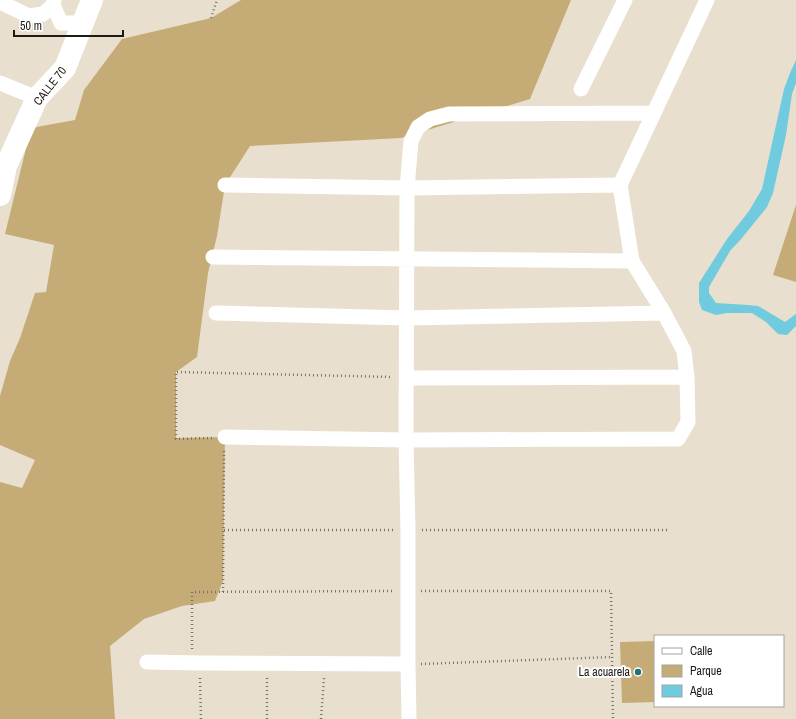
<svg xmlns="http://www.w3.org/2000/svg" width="796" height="719" viewBox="0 0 796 719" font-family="'Archivo Narrow',sans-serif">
	<rect width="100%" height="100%" fill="#e8dfce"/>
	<path fill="#c5ac77" d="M 241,0 L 571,0 L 530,99 L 401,138 L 250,146 L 225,185 L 217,236 L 208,273 L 197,357 L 176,372 L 176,438 L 225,437 L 223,581 L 215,601 L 182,606 L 144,619 L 110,646 L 115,719 L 0,719 L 0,482 L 22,488 L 35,460 L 0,445 L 0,396 L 10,361 L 20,338 L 35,293 L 46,292 L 54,245 L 5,234 L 31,128 L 75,120 L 84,90 L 122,39 L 211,18 Z
		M 796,205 L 796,282 L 773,275 Z
		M 655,641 L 655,702 L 622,703 L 620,642 Z"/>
	<path fill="#70cbde" d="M 796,60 L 796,83 L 792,94 L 786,135 L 773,193 L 767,207 L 742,238 L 730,251 L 709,287 L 709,293 L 716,303 L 748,305 L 758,306 L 785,322 L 796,314 L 796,326 L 787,335 L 778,334 L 766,322 L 752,313 L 727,313 L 716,315 L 702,310 L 699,302 L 699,283 L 727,239 L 749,211 L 762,189 L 784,89 L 790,73 Z"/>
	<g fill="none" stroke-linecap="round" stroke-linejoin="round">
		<path stroke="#797368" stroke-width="2.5" stroke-dasharray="1 3" stroke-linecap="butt" d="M 211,18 L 217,0
			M 212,438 L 176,439 L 176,372 L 392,377
			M 224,530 L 395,530
			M 422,530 L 667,530
			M 421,591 L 611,591 L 613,719
			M 223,592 L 224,450
			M 192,649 L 192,592 L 394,591
			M 421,664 L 613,657
			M 200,678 L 201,719
			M 267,678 L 267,719
			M 321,719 L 324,678"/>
		<path stroke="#fff" stroke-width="15" d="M 54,0 L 53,5 L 61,23 L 84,23
			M 0,2 L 29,16 L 43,14 L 53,5
			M 0,83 L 37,98
			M 581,89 L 625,0
			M 225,185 L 407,188 L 620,185
			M 213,257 L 632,261
			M 216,313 L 407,318 L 664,313
			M 407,378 L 687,377
			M 225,437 L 406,440 L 678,439 L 688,422 L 687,377 L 684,351 L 664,313 L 632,261 L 620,185 L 707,0
			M 147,662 L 200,663 L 408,664
			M 409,719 L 408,664 L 408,530 L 406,440 L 407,188 L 411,141 L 418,127 L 430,119 L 449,114 L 654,113"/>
		<path stroke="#fff" stroke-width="22" d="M 0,195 L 6,166 L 37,98 L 65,68 L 92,0"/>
	</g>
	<circle fill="#266d7b" stroke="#fff" stroke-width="1.5" cx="638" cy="672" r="4"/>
	<g text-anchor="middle" stroke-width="4" stroke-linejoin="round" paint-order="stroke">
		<g font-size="12" fill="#1d1a14" stroke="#fff">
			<text transform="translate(50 86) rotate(-52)" y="4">CALLE 70</text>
		</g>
		<g font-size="12" fill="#1d1a14" stroke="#fff" text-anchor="end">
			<text x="630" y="676">La acuarela</text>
		</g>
	</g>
	<rect x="654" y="635" width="130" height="72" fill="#ffffff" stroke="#a5a3a1"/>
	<rect x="662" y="648" width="20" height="6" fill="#ffffff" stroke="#a5a3a1"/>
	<text x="690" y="655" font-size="12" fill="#1d1a14">Calle</text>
	<rect x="662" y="665" width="20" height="12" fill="#c5ac77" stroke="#a5a3a1"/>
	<text x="690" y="675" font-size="12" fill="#1d1a14">Parque</text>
	<rect x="662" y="685" width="20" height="12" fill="#70cbde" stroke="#a5a3a1"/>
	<text x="690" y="695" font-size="12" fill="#1d1a14">Agua</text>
	<path d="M14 30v6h109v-6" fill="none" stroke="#1d1a14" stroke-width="2"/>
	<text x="20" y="30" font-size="12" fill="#1d1a14" stroke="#ffffff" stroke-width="3" paint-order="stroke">50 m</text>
</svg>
